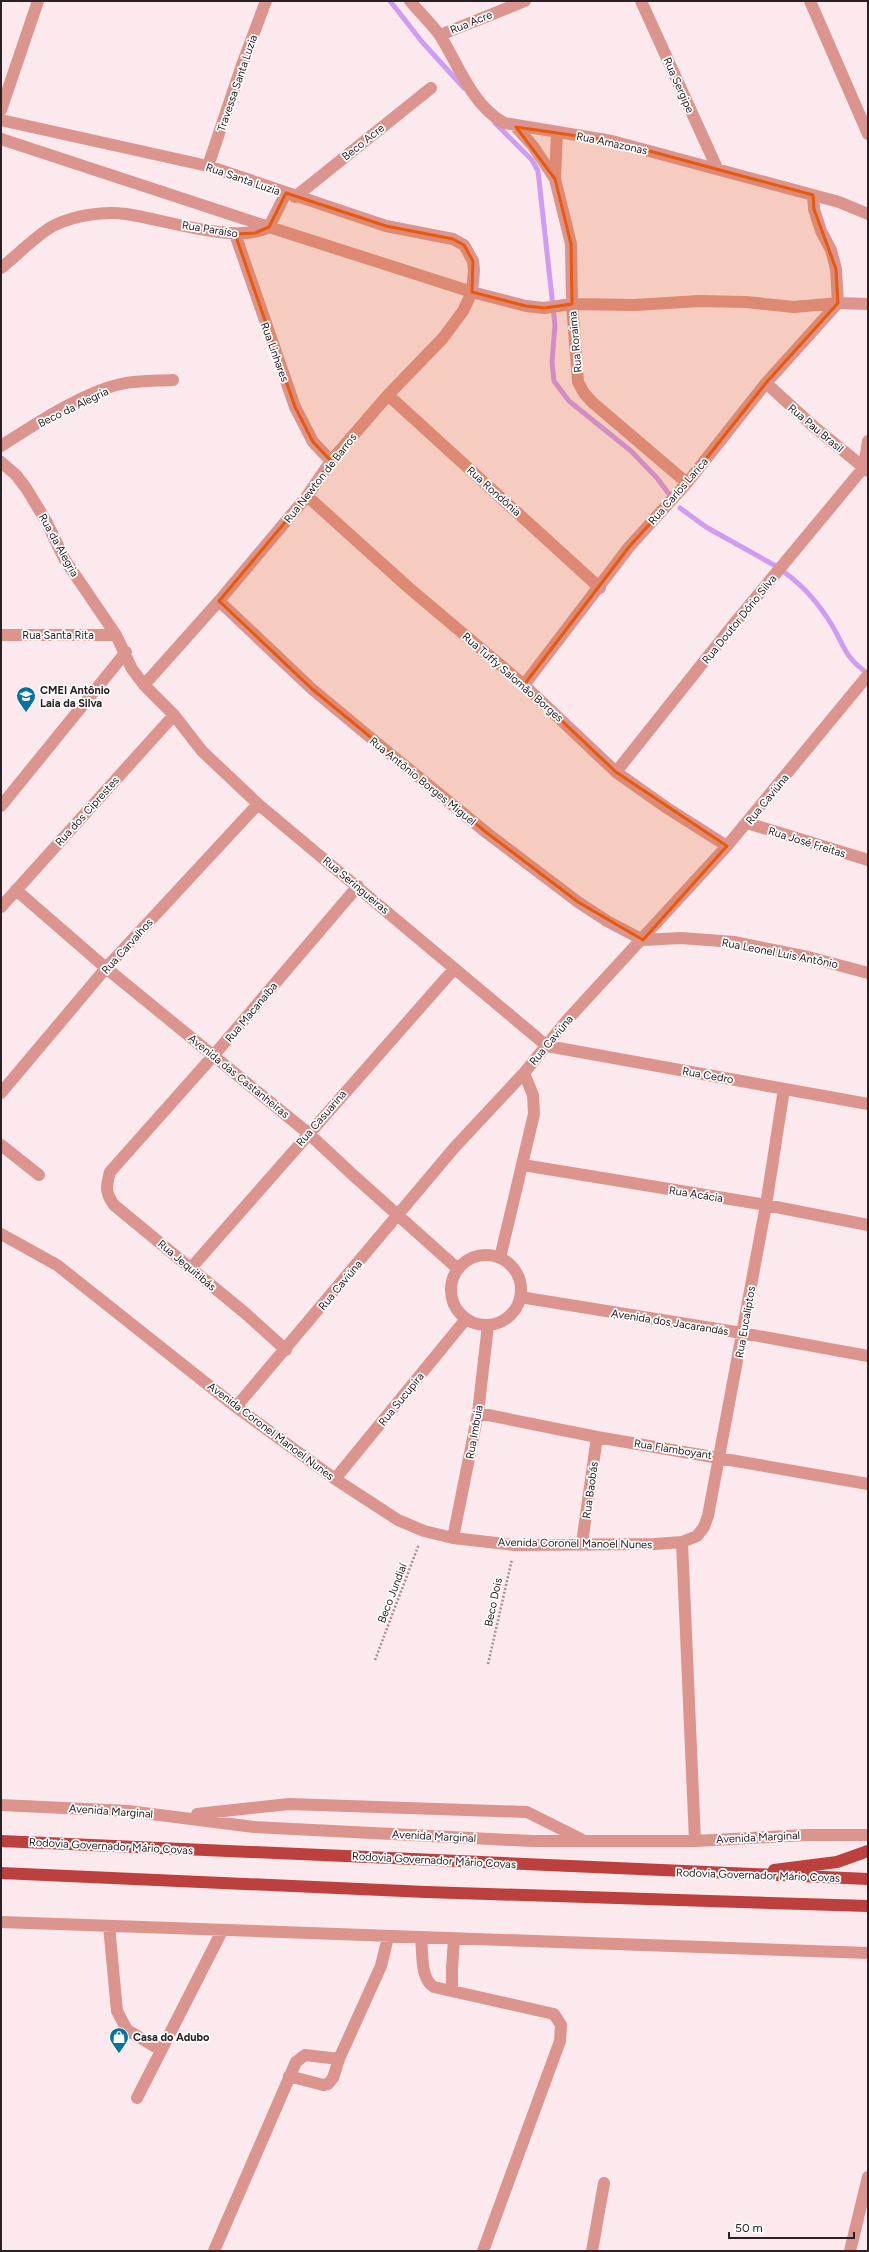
<svg xmlns="http://www.w3.org/2000/svg" width="869" height="2252" viewBox="0 0 869 2252" font-family="Figtree,sans-serif">
	<rect width="100%" height="100%" fill="#fce9ee"/>
	<g fill="none" stroke-linecap="round" stroke-linejoin="round">
		<path stroke="#ce9cf1" stroke-width="5" d="M 390,1 L 423,43 L 464,88
			M 495,123 L 532,160 L 538,171 L 555,325 L 552,362 L 554,381 L 569,401 L 631,451 L 657,478 L 669,494
			M 680,508 L 706,527 L 774,565
			M 784,572 C 805,587 820,605 833,627 C 844,646 845,656 863,670"/>
		<path stroke="#a09195" stroke-width="2.5" stroke-dasharray="2 2" stroke-linecap="butt" d="M 375,1660 L 419,1544
			M 488,1664 L 512,1559"/>
		<path stroke="#db958e" stroke-width="12" d="M 410,1 C 420,13 432,24 441,37 C 459,66 472,105 504,123 L 612,141 L 839,202 L 868,214
			M 641,1 L 717,168
			M 810,1 L 868,134
			M 440,35 L 525,1
			M 1,110 L 38,1
			M 1,120 L 208,166 L 386,226 L 453,239 L 464,245 L 473,261 L 474,270 L 472,292 L 463,311 L 443,338 L 388,395 L 331,461 L 307,496 L 219,601 L 144,685
			M 516,127 L 533,146 L 555,179
			M 557,132 L 555,179 L 571,244 L 572,304 L 578,382 L 584,393 L 592,402 L 687,483
			M 1,139 L 269,227 L 286,193
			M 208,166 L 243,62 L 266,1
			M 813,195 L 814,209 L 821,231 L 831,250 L 836,269 L 838,303
			M 295,197 L 431,88
			M 235,234 L 295,407 L 313,442 L 331,461
			M 1,268 C 14,258 42,230 55,225 C 76,215 104,211 126,214 C 164,219 236,245 269,227 L 472,292 L 526,306 L 544,308 L 572,304 L 635,305 L 699,301 L 746,302 L 794,307 L 838,303 L 868,304
			M 766,383 L 813,426 L 868,471
			M 388,395 L 600,588
			M 1,446 C 34,425 83,392 121,384 C 138,380 156,381 173,380
			M 1,462 L 16,475 L 26,488 L 46,521 L 65,560 L 116,635 L 132,669 L 144,685 L 174,715 L 202,751 L 258,804 L 547,1046 L 868,1104
			M 307,496 L 409,588 L 524,685 L 616,772 L 667,808 L 727,846
			M 219,601 L 312,689 L 383,748 L 487,833 L 578,902 L 607,921 L 643,940 L 681,938 L 734,942 L 808,957 L 868,973
			M 1,635 L 116,635
			M 524,685 L 629,547 L 687,483 L 766,383 L 838,303
			M 616,772 L 733,625 L 864,467 L 868,441
			M 1,806 L 126,652
			M 747,823 L 868,860
			M 16,890 L 106,968 L 308,1133 L 353,1175 L 458,1269
			M 1,907 L 174,715
			M 1,1093 L 106,968 L 258,804
			M 1,1145 L 39,1175
			M 523,1165 L 766,1205 L 868,1225
			M 1,1234 L 57,1265 L 236,1407 L 335,1479 L 398,1520 L 424,1531 L 453,1538 L 515,1545 L 655,1544 L 682,1542 L 697,1536 L 704,1527 L 708,1516 L 766,1205 L 784,1089
			M451 1290a35 35 0 1 1 70 0a35 35 0 1 1-70 0Z
			M 500,1258 L 534,1114 L 533,1095 L 524,1073
			M 191,1268 L 454,969
			M 520,1297 L 742,1333 L 868,1356
			M 286,1350 L 245,1313 L 114,1205 C 105,1193 106,1186 110,1172 L 214,1055 L 358,886
			M 236,1407 L 454,1148 L 524,1073 L 568,1019 L 727,846 L 868,675
			M 478,1413 L 597,1437 L 868,1484
			M 335,1479 L 466,1319
			M 453,1538 L 478,1413 L 488,1325
			M 682,1542 L 695,1841
			M 582,1543 L 597,1437
			M 1,1805 L 128,1811 L 254,1827 L 532,1841 L 695,1841 L 806,1835 L 868,1835
			M 197,1814 L 289,1804 L 527,1812 L 581,1839
			M 1,1922 L 868,1953
			M 109,1926 L 117,2011 L 127,2030 L 161,2050
			M 421,1939 C 423,1953 420,1979 434,1987 L 554,2014 L 561,2025 L 560,2041 L 483,2251
			M 452,1991 L 452,1968 L 454,1939
			M 289,2076 L 323,2085 L 328,2084 L 333,2078 L 339,2059
			M 137,2098 L 222,1931
			M 214,2251 L 296,2062 L 305,2055 L 339,2059 L 381,1966 L 388,1937
			M 592,2251 L 604,2183
			M 850,2251 L 868,2177"/>
		<path stroke="#bc403d" stroke-width="12" d="M 1,1841 L 868,1879
			M 774,1870 L 837,1862 L 868,1851
			M 1,1873 L 426,1892 L 868,1906"/>
	</g>
	<path fill="#e8590c" fill-opacity="0.2" stroke="#e8590c" stroke-width="3" stroke-linejoin="round" d="M 516,127 L 612,141 L 813,195 L 814,209 L 836,269 L 838,303 L 766,383 L 687,483 L 629,547 L 524,685 L 616,772 L 727,846 L 643,940 L 578,902 L 487,833 L 312,689 L 219,601 L 307,496 L 331,461 L 313,442 L 295,407 L 235,234 L 255,233 L 269,227 L 286,193 L 386,226 L 453,239 L 464,245 L 473,261 L 472,292 L 526,306 L 544,308 L 572,304 L 571,244 L 555,179 Z"/>
	<defs>
		<symbol id="school-pin" viewBox="-11 -11 22 30"><path d="M0 17L-7.5 6A9.5 9.5 0 1 1 7.5 6Z" fill="#07729e" stroke="#fff"/><path d="M0-5L7-2L0 1L-7-2ZM-4 1L0 2.5L4 1V4Q0 6-4 4Z" fill="#fff"/></symbol>
		<symbol id="shop-pin" viewBox="-11 -11 22 30"><path d="M0 17L-7.5 6A9.5 9.5 0 1 1 7.5 6Z" fill="#07729e" stroke="#fff"/><path d="M-5-2.5h2.3a2.7 3.5 0 0 1 5.4 0H5L5.5 6h-11ZM-1.5-2.5h3a1.5 2.3 0 0 0-3 0Z" fill="#fff"/></symbol>
	</defs>
	<g fill-rule="evenodd">
		<use href="#school-pin" x="15" y="685" width="22" height="30"/>
		<use href="#shop-pin" x="108" y="2026" width="22" height="30"/>
	</g>
	<g text-anchor="middle" stroke-width="3.5" stroke-linejoin="round" paint-order="stroke">
		<g font-size="11" fill="#2b2023" stroke="#fff">
			<text transform="translate(471 22) rotate(-22)" y="4">Rua Acre</text>
			<text transform="translate(237 83) rotate(-71)" y="4">Travessa Santa Luzia</text>
			<text transform="translate(679 85) rotate(66)" y="4">Rua Sergipe</text>
			<text transform="translate(363 142) rotate(-39)" y="4">Beco Acre</text>
			<text transform="translate(612 143) rotate(12)" y="4">Rua Amazonas</text>
			<text transform="translate(243 179) rotate(19)" y="4">Rua Santa Luzia</text>
			<text transform="translate(210 229) rotate(9)" y="4">Rua Paraíso</text>
			<text transform="translate(575 342) rotate(-95)" y="4">Rua Roraima</text>
			<text transform="translate(275 352) rotate(70)" y="4">Rua Linhares</text>
			<text transform="translate(73 407) rotate(-26)" y="4">Beco da Alegria</text>
			<text transform="translate(816 428) rotate(40)" y="4">Rua Pau Brasil</text>
			<text transform="translate(320 478) rotate(-52)" y="4">Rua Newton de Barros</text>
			<text transform="translate(494 491) rotate(42)" y="4">Rua Rondônia</text>
			<text transform="translate(678 491) rotate(-49)" y="4">Rua Carlos Larica</text>
			<text transform="translate(59 545) rotate(61)" y="4">Rua da Alegria</text>
			<text transform="translate(739 619) rotate(-51)" y="4">Rua Doutor Dório Silva</text>
			<text x="58" y="639">Rua Santa Rita</text>
			<text transform="translate(513 677) rotate(41)" y="4">Rua Tuffy Salomão Borges</text>
			<text transform="translate(423 781) rotate(39)" y="4">Rua Antônio Borges Miguel</text>
			<text transform="translate(767 799) rotate(-51)" y="4">Rua Caviúna</text>
			<text transform="translate(87 811) rotate(-48)" y="4">Rua dos Ciprestes</text>
			<text transform="translate(807 842) rotate(17)" y="4">Rua José Freitas</text>
			<text transform="translate(356 885) rotate(40)" y="4">Rua Seringueiras</text>
			<text transform="translate(127 946) rotate(-48)" y="4">Rua Carvalhos</text>
			<text transform="translate(780 953) rotate(11)" y="4">Rua Leonel Luis Antônio</text>
			<text transform="translate(251 1012) rotate(-50)" y="4">Rua Macanaíba</text>
			<text transform="translate(551 1040) rotate(-50)" y="4">Rua Caviúna</text>
			<text transform="translate(708 1075) rotate(10)" y="4">Rua Cedro</text>
			<text transform="translate(239 1076) rotate(39)" y="4">Avenida das Castanheiras</text>
			<text transform="translate(321 1118) rotate(-49)" y="4">Rua Casuarina</text>
			<text transform="translate(696 1194) rotate(9)" y="4">Rua Acácia</text>
			<text transform="translate(187 1265) rotate(40)" y="4">Rua Jequitibás</text>
			<text transform="translate(340 1285) rotate(-50)" y="4">Rua Caviúna</text>
			<text transform="translate(670 1322) rotate(9)" y="4">Avenida dos Jacarandás</text>
			<text transform="translate(745 1322) rotate(-80)" y="4">Rua Eucalíptos</text>
			<text transform="translate(401 1399) rotate(-51)" y="4">Rua Sucupira</text>
			<text transform="translate(271 1431) rotate(37)" y="4">Avenida Coronel Manoel Nunes</text>
			<text transform="translate(474 1432) rotate(-80)" y="4">Rua Imbuia</text>
			<text transform="translate(673 1449) rotate(9)" y="4">Rua Flamboyant</text>
			<text transform="translate(590 1490) rotate(-82)" y="4">Rua Baobás</text>
			<text transform="translate(575 1543) rotate(1)" y="4">Avenida Coronel Manoel Nunes</text>
			<text transform="translate(392 1593) rotate(-69)" y="4">Beco Jundiaí</text>
			<text transform="translate(493 1602) rotate(-78)" y="4">Beco Dois</text>
			<text transform="translate(111 1811) rotate(4)" y="4">Avenida Marginal</text>
			<text transform="translate(434 1836) rotate(3)" y="4">Avenida Marginal</text>
			<text transform="translate(758 1837) rotate(-3)" y="4">Avenida Marginal</text>
			<text transform="translate(111 1846) rotate(3)" y="4">Rodovia Governador Mário Covas</text>
			<text transform="translate(434 1860) rotate(3)" y="4">Rodovia Governador Mário Covas</text>
			<text transform="translate(758 1875) rotate(2)" y="4">Rodovia Governador Mário Covas</text>
		</g>
		<g font-size="11" font-weight="bold" fill="#2b2023" stroke="#fff" text-anchor="start">
			<text x="40" y="694">CMEI Antônio<tspan x="40" dy="13">Laia da Silva</tspan></text>
			<text x="133" y="2041">Casa do Adubo</text>
		</g>
	</g>
	<rect width="869" height="2252" fill="none" stroke="#2b2023" stroke-width="4"/>
	<path d="M729 2232v6h125v-6" fill="none" stroke="#2b2023" stroke-width="2"/>
	<text x="735" y="2232" font-size="12" fill="#2b2023" stroke="#ffffff" stroke-width="3" paint-order="stroke">50 m</text>
</svg>
